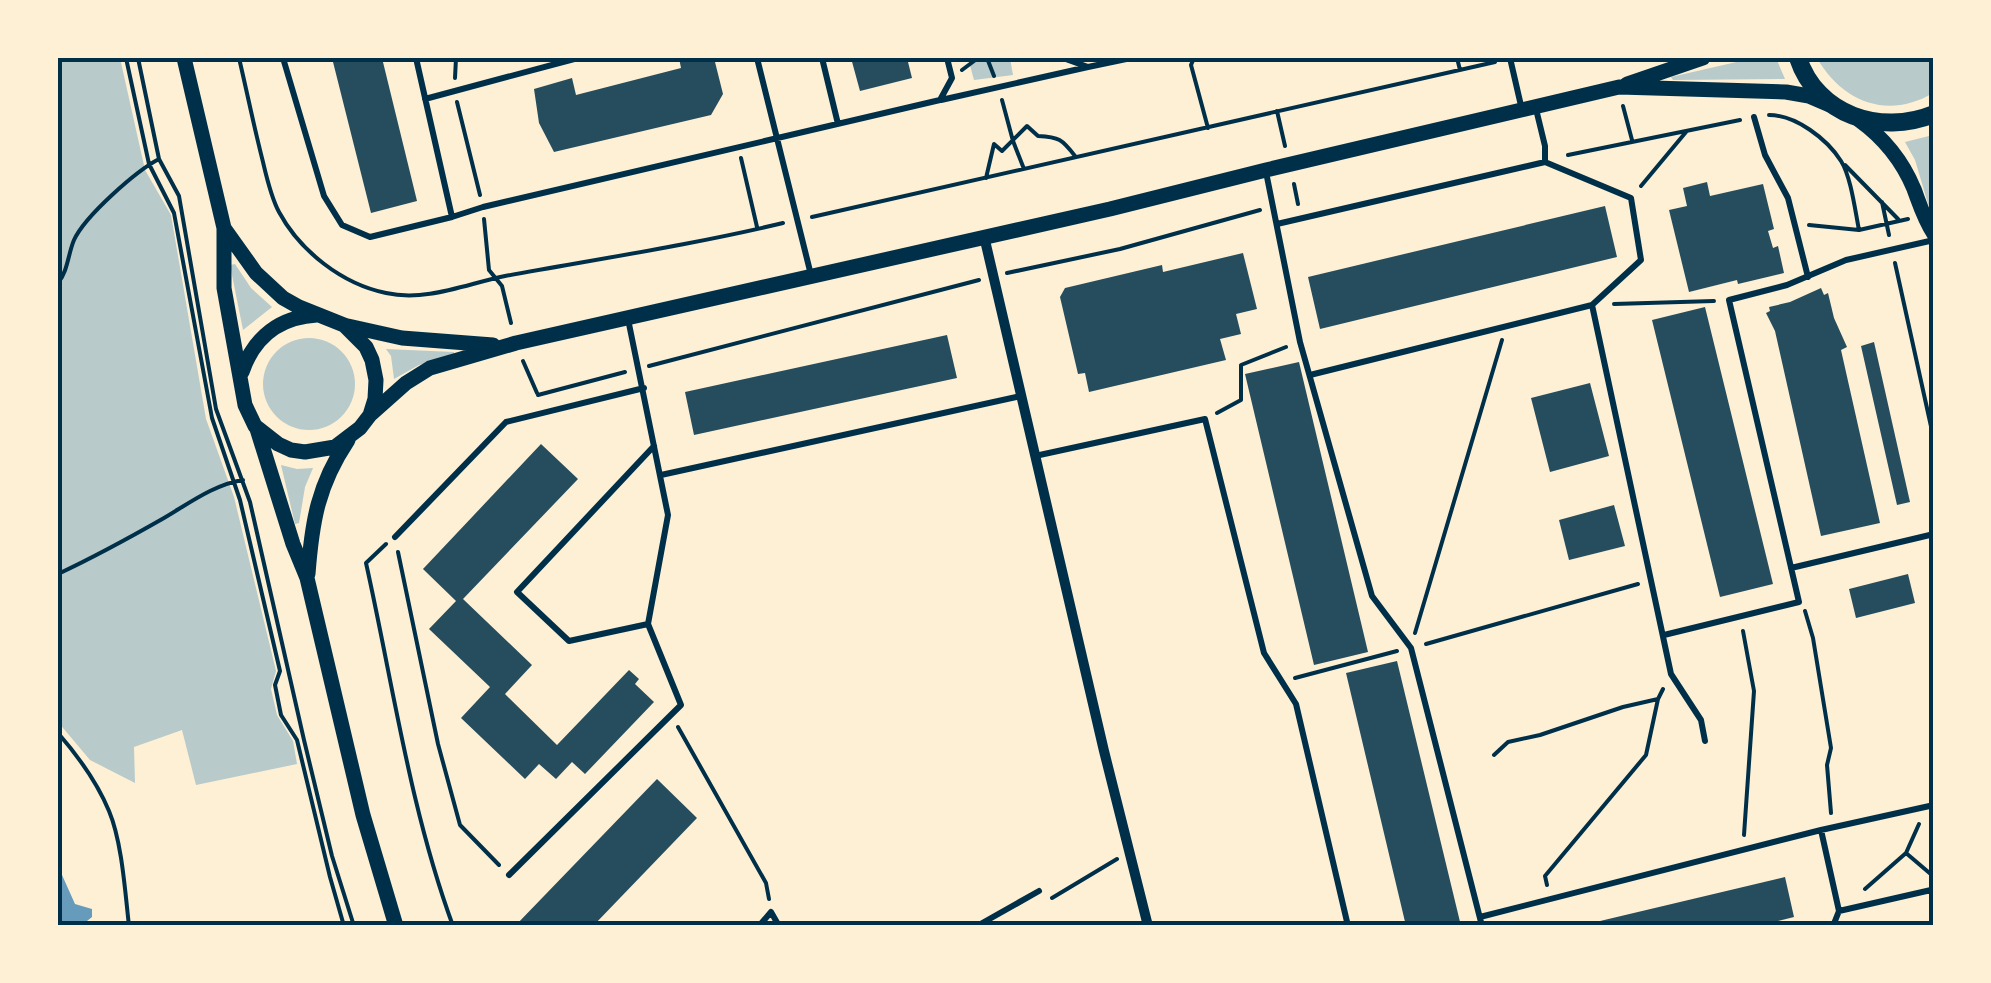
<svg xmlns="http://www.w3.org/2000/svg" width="1991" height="983" viewBox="0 0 1991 983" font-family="'DejaVu Sans',sans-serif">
	<rect width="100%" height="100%" fill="#fdf0d5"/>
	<path fill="#b9caca" d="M 58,58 L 120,58 L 145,170 L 171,215 L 206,419 L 234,497 L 276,671 L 271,689 L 277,715 L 293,741 L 297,764 L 196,785 L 182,730 L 134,747 L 135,783 L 90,760 L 58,722 Z
		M 968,58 L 1010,58 L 1013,75 L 974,80 Z
		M 1754,58 L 1776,58 L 1785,79 L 1673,80 L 1671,77 Z
		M 1817,58 L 1933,58 L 1933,93 C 1888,120 1842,102 1817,58 Z
		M 1933,135 L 1933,206 L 1929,207 L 1915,160 L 1905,142 Z
		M 235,264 L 251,288 L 272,307 L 243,330 L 230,265 Z
		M263 384a46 46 0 1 1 92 0a46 46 0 1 1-92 0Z
		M 386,349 L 454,352 L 454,355 L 419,365 L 394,379 L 391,356 Z
		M 281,465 L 297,469 L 313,468 L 305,487 L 299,523 L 295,524 Z"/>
	<path fill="#669bbc" d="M 58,866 L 75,904 L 92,909 L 92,917 L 82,925 L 58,925 Z"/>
	<path fill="#264d5e" d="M 332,58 L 382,58 L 417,201 L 371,213 Z
		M 679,58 L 714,58 L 723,94 L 711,115 L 554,152 L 539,123 L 534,89 L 572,78 L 576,95 L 681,68 Z
		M 851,58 L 907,58 L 912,78 L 860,91 Z
		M 1707,182 L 1710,196 L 1763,184 L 1774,229 L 1768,231 L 1773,248 L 1778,246 L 1784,273 L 1738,284 L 1737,280 L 1689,292 L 1669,210 L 1687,206 L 1683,188 Z
		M 1605,206 L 1617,257 L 1320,329 L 1308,277 Z
		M 1243,253 L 1257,309 L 1236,314 L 1241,334 L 1220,339 L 1226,360 L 1089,392 L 1085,373 L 1078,374 L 1060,297 L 1065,288 L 1162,265 L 1163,272 Z
		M 1821,288 L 1824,295 L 1828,293 L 1834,318 L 1847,347 L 1841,350 L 1880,523 L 1821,536 L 1775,331 L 1766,313 L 1770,311 L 1769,307 L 1790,302 Z
		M 1705,307 L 1773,584 L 1720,597 L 1652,320 Z
		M 947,335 L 957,378 L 694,435 L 685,392 Z
		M 1874,342 L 1910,502 L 1897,505 L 1861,346 Z
		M 1299,362 L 1368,652 L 1314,665 L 1245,374 Z
		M 1590,383 L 1609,456 L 1550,472 L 1531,398 Z
		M 541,444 L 578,479 L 463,599 L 532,665 L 505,694 L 557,745 L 629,670 L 639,679 L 635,684 L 654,702 L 585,774 L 572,762 L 556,779 L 539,764 L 525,779 L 461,718 L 490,687 L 429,629 L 456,601 L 423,569 Z
		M 1614,505 L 1625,546 L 1569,560 L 1559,520 Z
		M 1908,574 L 1915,603 L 1856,618 L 1849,589 Z
		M 1397,661 L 1461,926 L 1406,926 L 1346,673 Z
		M 657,779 L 697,818 L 593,926 L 515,926 Z
		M 1785,877 L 1794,917 L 1758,926 L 1579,926 Z"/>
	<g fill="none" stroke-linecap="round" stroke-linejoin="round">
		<path stroke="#003049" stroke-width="4" d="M 126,58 L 149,164 L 174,213 L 212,418 L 240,500 L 280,671 L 275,685 L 281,715 L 297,740 L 330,877 L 344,926
			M 138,58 L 159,159 L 179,196 L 216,409 L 250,502 L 304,740 L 332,856 L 354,926
			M 239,58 C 247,92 254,127 263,162 C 267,179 271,197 279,212 C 300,251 342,284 386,293 C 426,302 466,284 505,276 C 598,259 691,245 783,223
			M 987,58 L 994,76
			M 1194,58 L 1191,65 L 1208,128
			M 1457,58 L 1460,70
			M 962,70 L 978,58
			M 455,78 L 456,58
			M 1002,100 L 1013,141 L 1024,169
			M 457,102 L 480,195
			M 1623,106 L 1632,140
			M 1277,111 L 1285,146
			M 1769,115 C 1796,115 1827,139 1841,161 C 1851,177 1855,210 1859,230
			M 1568,155 L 1740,120
			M 741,158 L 757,227
			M 1845,165 L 1898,219
			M 986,178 L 994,144 L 1002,151 L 1027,126 L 1038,136 C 1059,137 1062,139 1075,156
			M 1294,184 L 1298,204
			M 1641,186 L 1686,132
			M 1882,202 L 1889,235
			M 812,217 L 1495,62
			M 484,219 L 489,270 L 502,286 L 511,323
			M 1809,225 L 1859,230 L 1908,219
			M 1895,263 L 1934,440
			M 1007,273 L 1120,249 L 1260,210
			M 58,283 C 68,271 68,254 74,240 C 85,216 136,171 159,159
			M 1614,304 L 1714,301
			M 523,361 L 537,393
			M 649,366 L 979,280
			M 538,395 L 625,372
			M 1217,413 L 1241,400 L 1241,365 L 1286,347
			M 386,544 L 366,563 C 393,684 410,809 453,926
			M 398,552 L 438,744 L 460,825 L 499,865
			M 58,574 C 94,557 129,538 164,518 C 188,504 215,484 243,480
			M 1805,611 L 1813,638 L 1831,748 L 1827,765 L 1831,813
			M 1743,631 L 1754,691 L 1744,835
			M 1415,633 L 1502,340
			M 1426,644 L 1638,584
			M 1295,678 L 1397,651
			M 678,727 L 766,883 L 769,899
			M 58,733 C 78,756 97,782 109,811 C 122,842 125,891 129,926
			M 1494,755 L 1508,742 L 1540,735 L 1623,707 L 1658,699
			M 1906,853 L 1933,876
			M 1547,885 L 1545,876 L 1646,755 L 1658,699 L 1663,689
			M 1865,889 L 1906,853 L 1919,824
			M 1052,898 L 1117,859"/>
		<path stroke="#003049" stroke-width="6" d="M 283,58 L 324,196 L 342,225 L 370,237 L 452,217 L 483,207 L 940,100 L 952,78 L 947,58
			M 416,58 L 452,217
			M 757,58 L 811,275
			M 822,58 L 838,124
			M 1063,58 L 1088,67 L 1131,58
			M 1510,58 L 1522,110
			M 425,99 L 578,58
			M 941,100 L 1088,67
			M 1754,117 L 1765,155 L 1788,198 L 1808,277
			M 1266,172 L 1300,342 L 1372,596 L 1411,648 L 1482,926
			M 1277,224 L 1545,162 L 1545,146 L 1536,109
			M 1592,305 L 1671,674 L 1701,720 L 1705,741
			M 1310,375 L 1592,305 L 1641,260 L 1631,198 L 1545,162
			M 1035,456 L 1205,419 L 1264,653 L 1296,704 L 1348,926
			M 661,475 L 1021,396
			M 395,537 L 506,422 L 644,388
			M 1791,568 L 1934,534
			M 648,624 L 569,641 L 517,592 L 654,446
			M 1664,635 L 1799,602 L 1729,300 L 1787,285 L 1846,260 L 1934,240
			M 1821,830 L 1839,911 L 1833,926
			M 509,875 L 681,705 L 648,624 L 668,515 L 628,319
			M 1839,911 L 1931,890 L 1934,901
			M 1480,917 L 1821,830 L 1934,805
			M 759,926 L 771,912 L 779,926
			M 977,926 L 1039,891"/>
		<path stroke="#003049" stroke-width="10" d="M 984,236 L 1104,751 L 1148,926"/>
		<path stroke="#003049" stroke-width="15" d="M 184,58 L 224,228 L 224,288 L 245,405 L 255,426 L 278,444 L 291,450 L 305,452 L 335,447 L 360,428 L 370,415 L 375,399 L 376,380 L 372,360 L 366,347 L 344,325 L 299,307 L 283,298 L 256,273 L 224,228
			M 1627,84 L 1703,58
			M 1859,120 C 1884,138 1902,160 1914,189 C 1920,205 1924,219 1934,234
			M 348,326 L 402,338 L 493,345
			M 242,372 C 254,337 280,317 317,315
			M 370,415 L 406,383 L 430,368 L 516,343 L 1110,209 L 1266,170 L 1619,87 L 1786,92 L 1809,96 L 1830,105
			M 257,429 L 293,544 L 307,578 L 363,815 L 396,926
			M 308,574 C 312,521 318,485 348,440"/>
		<path stroke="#003049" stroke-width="18" d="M 1798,58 C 1817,115 1880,136 1934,114"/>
	</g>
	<rect width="1991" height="983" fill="none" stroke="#fdf0d5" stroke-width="120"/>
	<rect x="60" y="60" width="1871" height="863" fill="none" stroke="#003049" stroke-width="4"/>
</svg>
